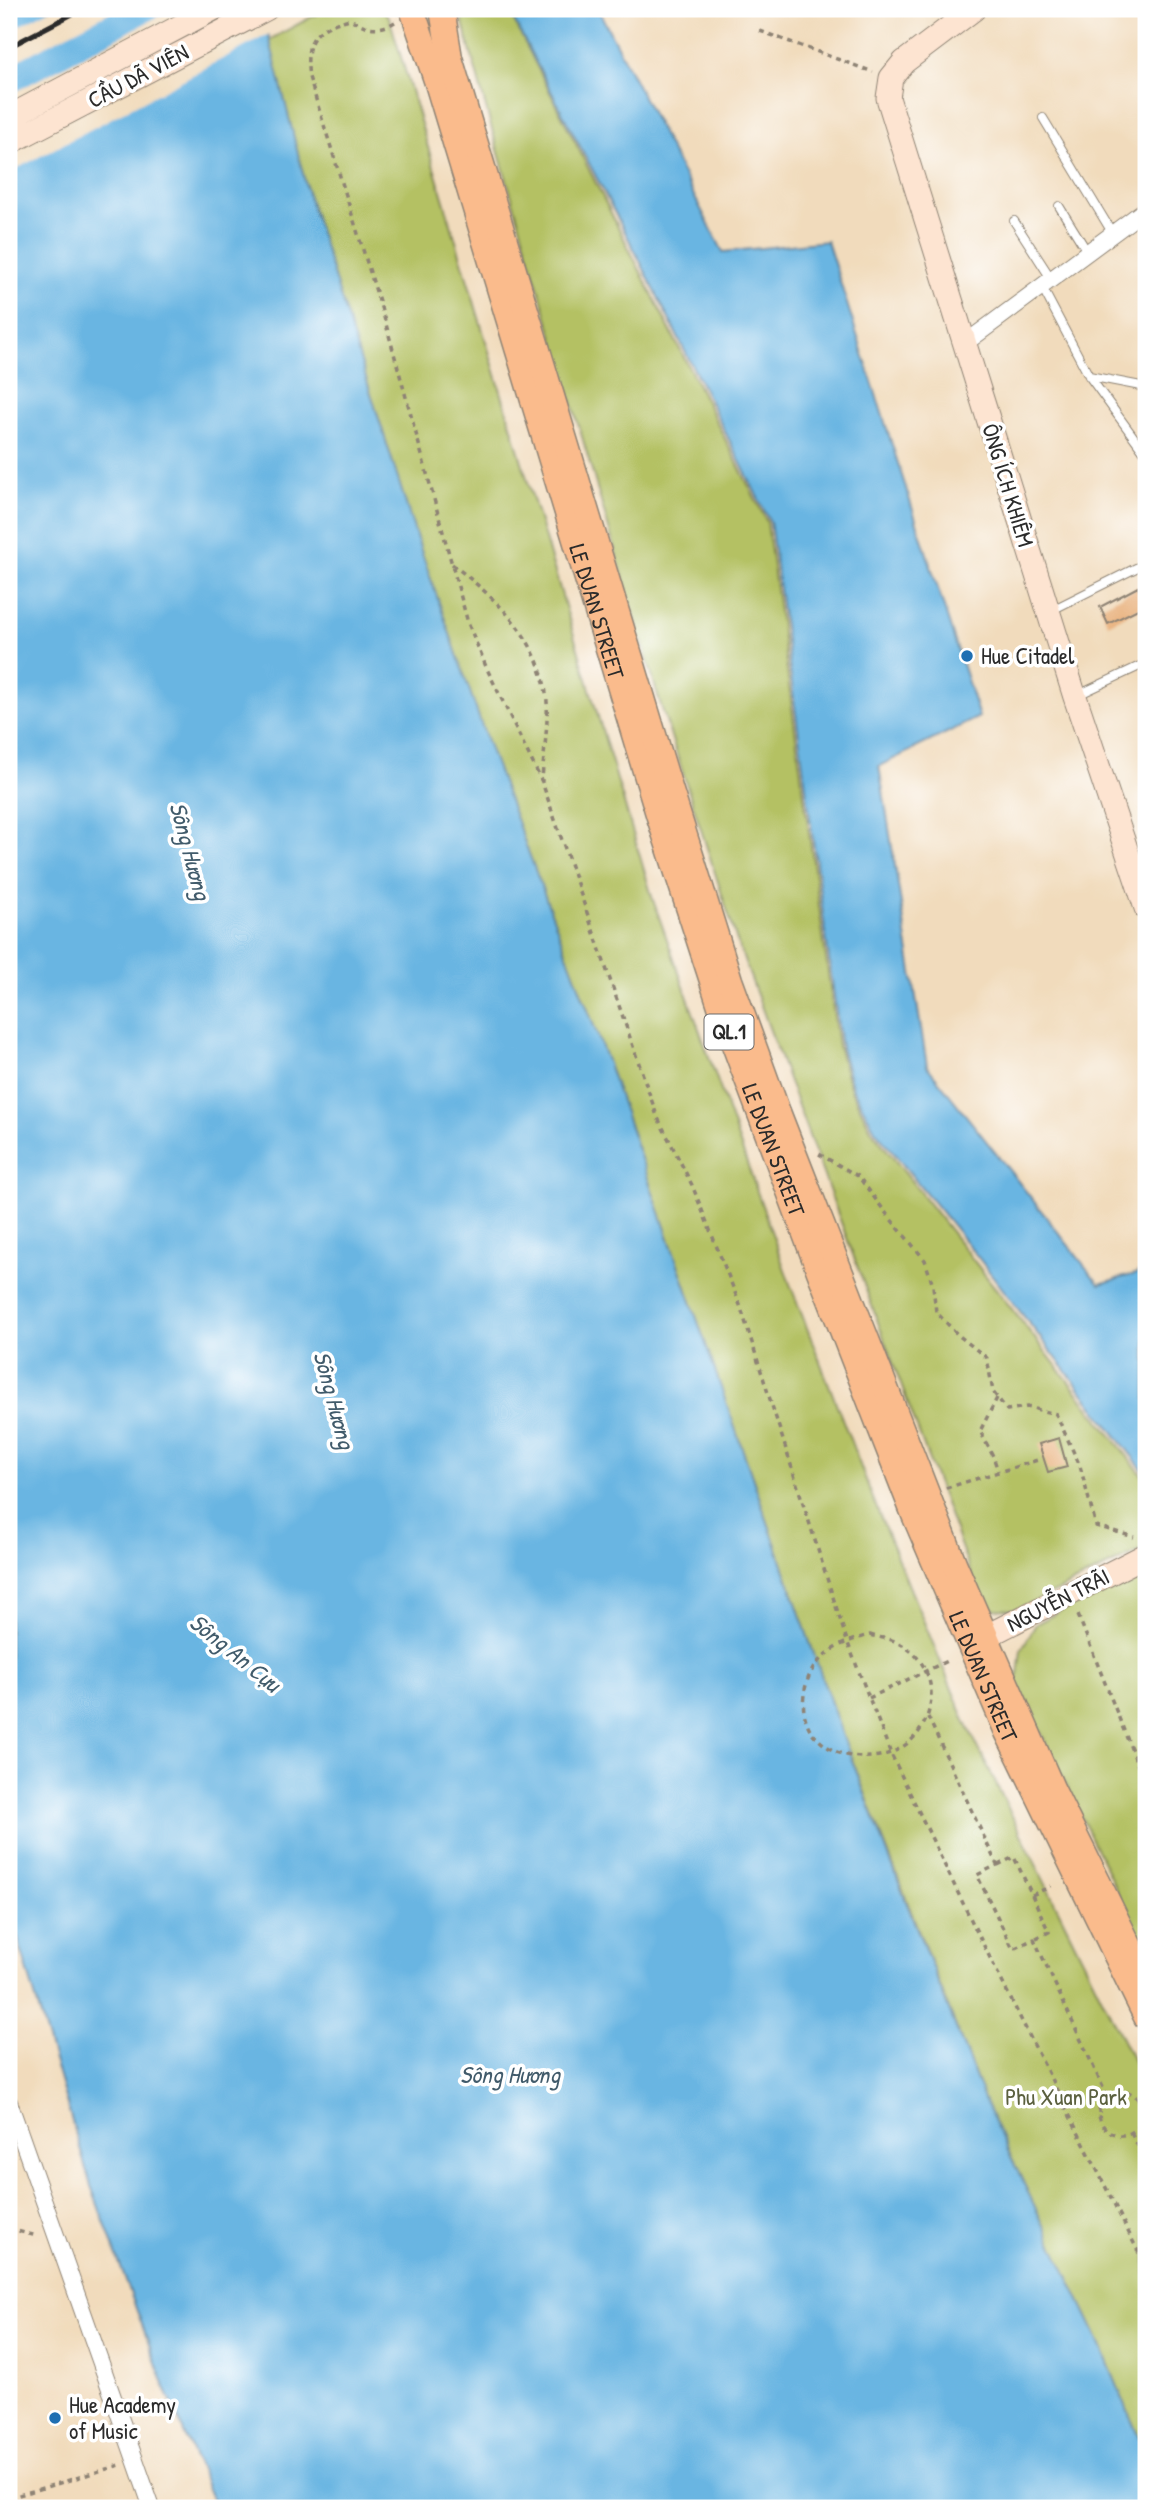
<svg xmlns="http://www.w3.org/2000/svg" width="1155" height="2517" viewBox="0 0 1155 2517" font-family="'Patrick Hand',sans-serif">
	<rect width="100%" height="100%" fill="#fff"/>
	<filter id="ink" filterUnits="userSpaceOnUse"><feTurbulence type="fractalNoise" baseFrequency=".0143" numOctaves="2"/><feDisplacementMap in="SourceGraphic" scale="14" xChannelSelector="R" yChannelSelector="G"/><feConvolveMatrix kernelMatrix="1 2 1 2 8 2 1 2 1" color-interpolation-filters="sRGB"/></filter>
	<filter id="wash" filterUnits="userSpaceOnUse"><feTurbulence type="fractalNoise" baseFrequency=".00686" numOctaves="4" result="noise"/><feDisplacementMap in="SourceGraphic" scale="28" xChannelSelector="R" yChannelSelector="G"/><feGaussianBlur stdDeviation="1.57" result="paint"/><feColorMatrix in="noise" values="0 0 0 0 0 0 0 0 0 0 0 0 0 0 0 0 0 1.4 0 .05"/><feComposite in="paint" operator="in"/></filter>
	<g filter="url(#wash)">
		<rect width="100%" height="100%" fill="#f1dbbc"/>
		<path fill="#b4c163" stroke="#707647" stroke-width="2" d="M 326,9 L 382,9 L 389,17 L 653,900 L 790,1284 L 879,1514 L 966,1723 L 1146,2087 L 1146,2456 L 1096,2334 L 988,2109 L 839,1726 L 606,1058 L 493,758 L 417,539 L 309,198 L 269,40 Z
			M 459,9 L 508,9 L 767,522 L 838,1046 L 851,1090 L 872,1131 L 1146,1480 L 1146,1548 L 1017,1610 L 994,1609 L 977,1590 L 737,941 L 658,696 L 491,126 Z
			M 1146,1565 L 1146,1952 L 1017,1683 L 1021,1650 L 1036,1624 Z"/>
		<path fill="#69b5e2" stroke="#4a7086" stroke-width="2" d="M 9,9 L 262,9 L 309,198 L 417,539 L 493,758 L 606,1058 L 839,1726 L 907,1904 L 988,2109 L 1096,2334 L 1146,2455 L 1146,2508 L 216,2508 L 166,2390 L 91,2186 L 9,1908 Z
			M 508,9 L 598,9 L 723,252 L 827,241 L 979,717 L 879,766 L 927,1066 L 1099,1284 L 1146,1271 L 1146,1474 L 974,1252 L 875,1130 L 853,1089 L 841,1048 L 770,522 L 635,251 Z"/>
		<path fill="#f1dbbc" d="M 51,9 L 116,9 L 9,65 L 9,31 Z
			M 172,9 L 266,9 L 271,33 L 9,173 L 9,95 Z"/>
		<g id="blocks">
			<path fill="#e9b380" d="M 1138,587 L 1146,605 L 1108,624 L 1100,607 Z
				M 1059,1438 L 1067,1467 L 1048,1472 L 1039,1444 Z"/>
		</g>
	</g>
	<g filter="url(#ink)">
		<use href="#blocks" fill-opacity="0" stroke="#8e8374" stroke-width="2"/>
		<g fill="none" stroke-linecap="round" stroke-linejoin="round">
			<defs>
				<path id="lane" d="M 1043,118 L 1113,234
					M 1059,206 L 1088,253
					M 1014,221 L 1052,280
					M 1042,287 L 1089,376 L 1146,454
					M 1089,376 L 1146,387
					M 1052,610 L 1146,563
					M 1076,696 L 1146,663"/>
				<path id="street" d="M 964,344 L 1146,209
					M 9,2102 L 152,2508"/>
				<path id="secondary" d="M 974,9 L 904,62 L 891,78 L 888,98 L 1075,697 L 1146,908
					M 9,117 L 213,9
					M 9,143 L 266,9
					M 971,1644 L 1146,1555"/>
				<g id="primary">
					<path id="s1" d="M 412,9 L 437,83 L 659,817 L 724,1018 L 820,1274 L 914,1515 L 1007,1732 L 1146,2017"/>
					<path d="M 442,9 L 450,58 L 670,788 L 730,980 L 778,1112 L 955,1565 L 1052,1788 L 1146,1979"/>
				</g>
			</defs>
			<use href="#lane" stroke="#8e8374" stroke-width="10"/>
			<use href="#street" stroke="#8e8374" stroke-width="18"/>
			<use href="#secondary" stroke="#8e8374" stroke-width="25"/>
			<use href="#primary" stroke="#8e8374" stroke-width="27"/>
			<path stroke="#8e8374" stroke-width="3.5" stroke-dasharray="5 5" stroke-linecap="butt" d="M 395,22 C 378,32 366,28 350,19 C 314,28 304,40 309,77 L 384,317 L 468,623 L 487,669 L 542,782 L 657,1116 L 692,1185 L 740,1305 L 847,1641 L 891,1754 L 975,1928 L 1146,2267
				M 760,31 L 873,72
				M 452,564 C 496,599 537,635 546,693 C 550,715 543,757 542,781
				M 819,1154 L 858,1176 L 889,1217 L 925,1260 L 933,1286 L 936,1312 L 958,1335 L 987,1358 L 993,1392 L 1007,1410 L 1027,1407 L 1056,1414 L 1080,1466 L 1096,1526 L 1134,1537
				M 997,1398 L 980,1431 L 993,1456 L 998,1471
				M 946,1488 L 1041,1459
				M 1078,1615 L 1146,1786
				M 870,1635 C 879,1638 889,1638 897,1642 C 957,1672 933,1761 861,1757 C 841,1756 828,1750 814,1735 C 805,1724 802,1709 804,1695 C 809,1658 836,1643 870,1635 Z
				M 869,1698 L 949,1660
				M 928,1717 L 997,1865 L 977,1875 L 1013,1949 L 1034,1939 L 1107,2096
				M 998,1865 L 1014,1857 L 1032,1895 L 1051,1886
				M 1032,1895 L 1049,1932 L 1034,1939
				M1099 2113a22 22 0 1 1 44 0a22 22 0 1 1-44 0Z
				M 1131,2133 L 1146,2161
				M 9,2229 L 37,2236
				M 9,2498 L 120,2465"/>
			<use href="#lane" stroke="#fff" stroke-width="8"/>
			<use href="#street" stroke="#fff" stroke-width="16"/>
			<use href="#secondary" stroke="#fde4d1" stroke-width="23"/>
			<use href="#primary" stroke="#fabb8c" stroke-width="24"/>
			<path stroke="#2b2b2b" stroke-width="5" d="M 9,47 L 82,9"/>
		</g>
	</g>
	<g fill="#1f6fb2" stroke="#fff" stroke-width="2.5">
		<circle cx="967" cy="656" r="7"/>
		<circle cx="55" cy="2418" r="7"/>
	</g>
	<g text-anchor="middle" stroke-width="7" stroke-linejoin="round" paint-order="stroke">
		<rect fill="#fff" stroke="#6b6b6b" stroke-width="2" x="704.5" y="1014.5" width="49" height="35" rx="5"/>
		<g font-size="21" font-weight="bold" fill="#2b2b2b">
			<text x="729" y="1039">QL.1</text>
		</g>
		<g font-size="23" fill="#2b2b2b" stroke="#fff">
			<text transform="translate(138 76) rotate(-28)" y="8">CẦU DÃ VIÊN</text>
			<text transform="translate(1008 485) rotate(73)" y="8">ÔNG ÍCH KHIÊM</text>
			<text dy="8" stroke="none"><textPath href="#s1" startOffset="630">LE DUAN STREET</textPath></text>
			<text dy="8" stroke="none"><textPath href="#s1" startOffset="1197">LE DUAN STREET</textPath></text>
			<text transform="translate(1058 1600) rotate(-27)" y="8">NGUYỄN TRÃI</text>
			<text dy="8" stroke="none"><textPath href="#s1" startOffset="1764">LE DUAN STREET</textPath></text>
		</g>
		<g font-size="23" fill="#2b2b2b" stroke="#fff" text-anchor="start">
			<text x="981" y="664">Hue Citadel</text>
			<text x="69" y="2413">Hue Academy<tspan x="69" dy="26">of Music</tspan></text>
		</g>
		<g font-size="23" fill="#5b603f" stroke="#fff">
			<text x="1066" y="2105">Phu Xuan Park</text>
		</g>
		<g font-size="24" font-style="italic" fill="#415b6b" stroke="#fff">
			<text transform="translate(190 851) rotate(75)" y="8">Sông Hương</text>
			<text transform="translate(334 1400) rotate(75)" y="8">Sông Hương</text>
			<text transform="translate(235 1653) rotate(39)" y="8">Sông An Cựu</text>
			<text x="510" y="2083">Sông Hương</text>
		</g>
	</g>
	<rect width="1155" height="2517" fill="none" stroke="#fff" stroke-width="35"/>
</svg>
